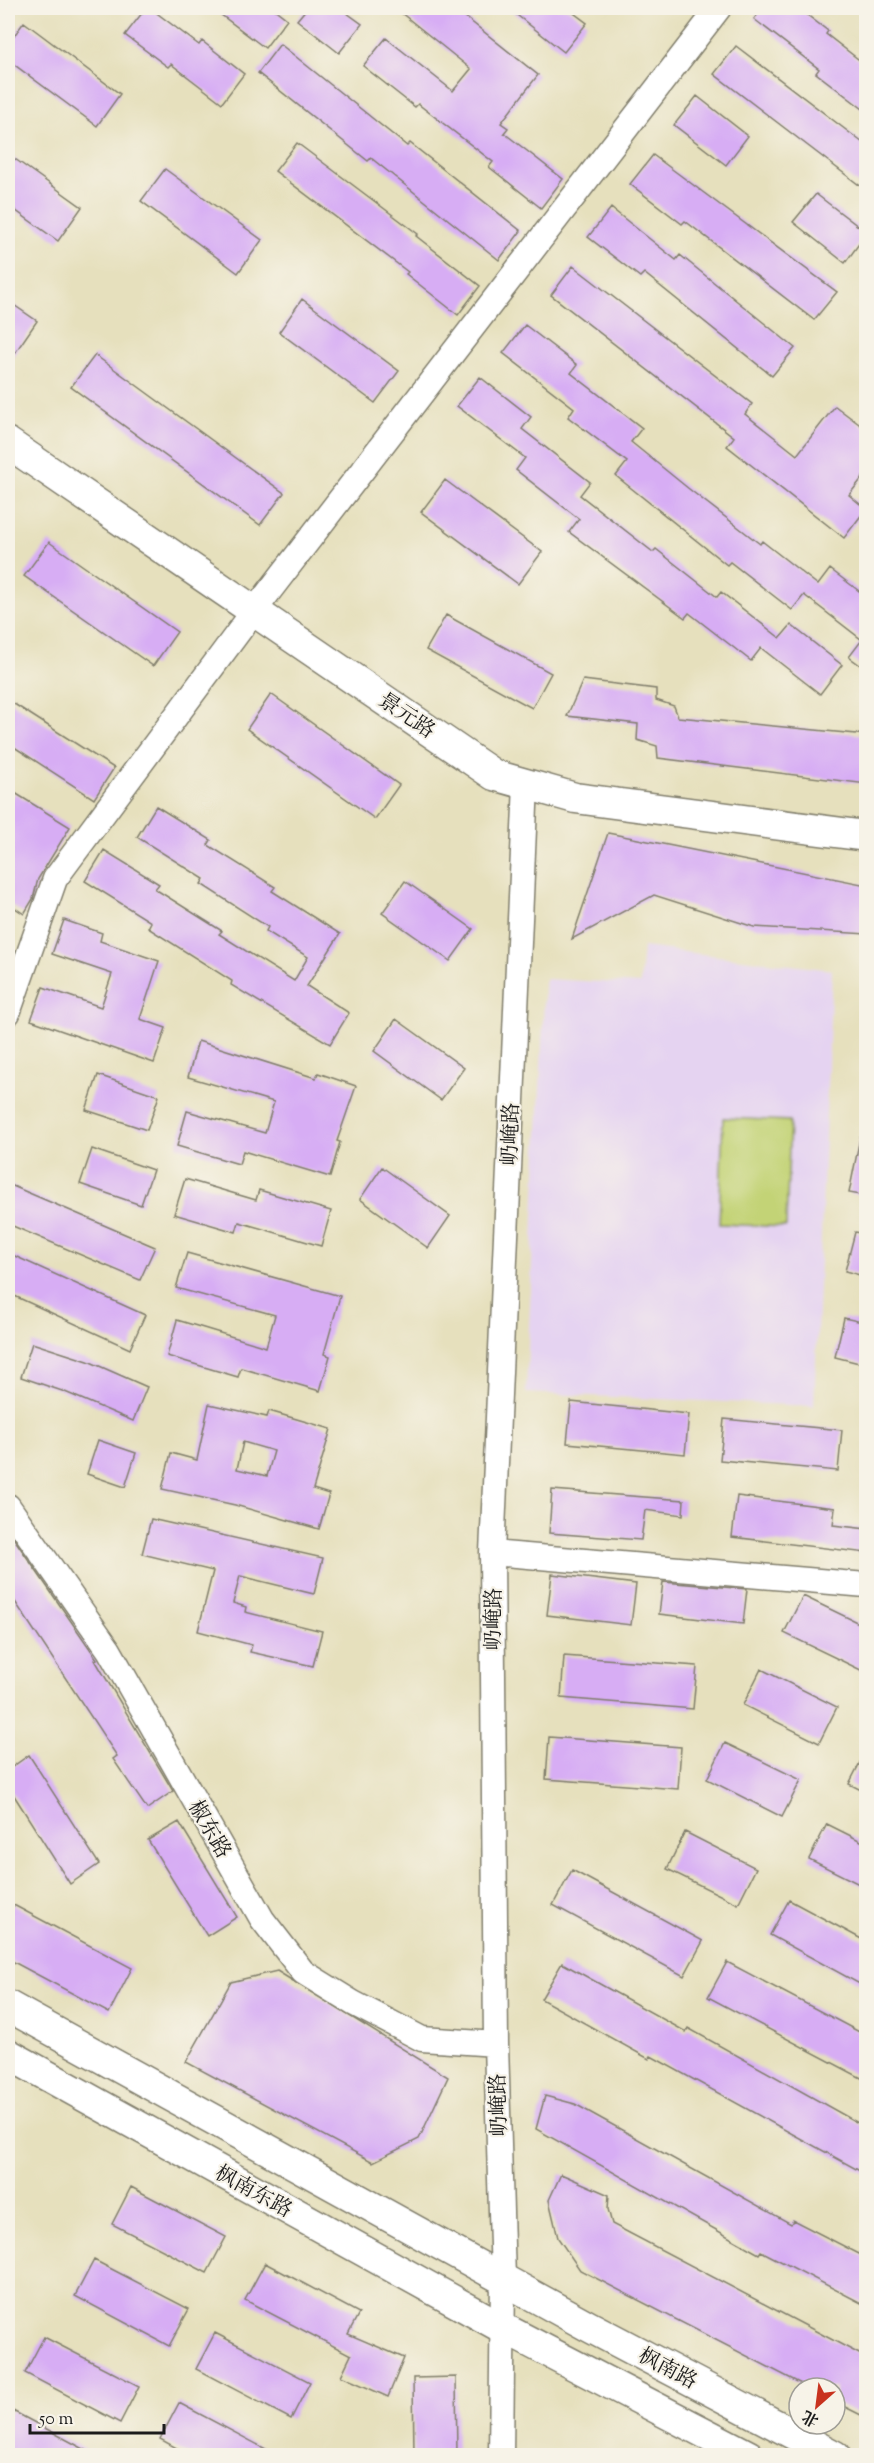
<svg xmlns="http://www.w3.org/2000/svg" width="874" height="2463" viewBox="0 0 874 2463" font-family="'Sorts Mill Goudy','Noto Serif SC',serif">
	<rect width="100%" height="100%" fill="#f7f3e8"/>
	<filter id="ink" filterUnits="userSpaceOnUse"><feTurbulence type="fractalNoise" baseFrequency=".0167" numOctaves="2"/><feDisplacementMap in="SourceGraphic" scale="12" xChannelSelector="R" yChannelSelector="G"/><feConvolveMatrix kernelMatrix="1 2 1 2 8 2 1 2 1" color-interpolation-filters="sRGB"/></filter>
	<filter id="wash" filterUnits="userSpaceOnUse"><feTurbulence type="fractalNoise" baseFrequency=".008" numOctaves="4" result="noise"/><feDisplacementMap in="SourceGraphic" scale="24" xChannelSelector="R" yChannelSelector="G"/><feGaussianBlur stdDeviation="1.35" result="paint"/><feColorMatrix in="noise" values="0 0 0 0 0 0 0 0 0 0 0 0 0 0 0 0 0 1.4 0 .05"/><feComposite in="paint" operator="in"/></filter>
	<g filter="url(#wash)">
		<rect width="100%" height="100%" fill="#e6e0bd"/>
		<path fill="#e5d3f1" d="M 643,947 L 832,970 L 814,1406 L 526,1393 L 545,979 L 640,984 Z"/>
		<path fill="#c3d376" stroke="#707849" stroke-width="1.5" d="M 723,1118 L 790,1121 L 786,1227 L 719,1224 Z"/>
		<g id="blocks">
			<path fill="#d7adf4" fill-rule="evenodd" d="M 146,8 L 150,8 L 199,45 L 202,41 L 244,74 L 222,103 L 171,64 L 168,67 L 125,35 Z
				M 212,8 L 273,8 L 287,19 L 265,48 Z
				M 307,8 L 340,8 L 362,24 L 339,53 L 297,20 Z
				M 395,8 L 454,8 L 538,75 L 501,123 L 508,128 L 504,133 L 563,179 L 541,208 L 489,167 L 493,162 L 418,104 L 415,107 L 363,66 L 386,38 L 453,91 L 471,69 Z
				M 508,8 L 567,8 L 587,23 L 564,52 Z
				M 763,8 L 798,8 L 828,31 L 826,34 L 867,66 L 867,112 L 816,73 L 819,69 L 754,19 Z
				M 24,22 L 120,94 L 97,126 L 8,60 L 8,44 Z
				M 280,44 L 407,146 L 410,143 L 521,231 L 499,260 L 371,158 L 368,161 L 258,73 Z
				M 736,46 L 867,146 L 867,191 L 714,74 Z
				M 697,96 L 748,136 L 726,165 L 674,125 Z
				M 297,143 L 418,234 L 416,236 L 480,286 L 458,315 L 406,274 L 408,272 L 275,171 Z
				M 8,154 L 82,207 L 58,241 L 8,205 Z
				M 653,155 L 837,292 L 814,320 L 685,221 L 682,224 L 630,184 Z
				M 165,169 L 262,240 L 238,273 L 141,201 Z
				M 816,194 L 867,233 L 845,263 L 793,222 Z
				M 611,208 L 676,260 L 680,255 L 795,348 L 772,376 L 644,273 L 640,277 L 588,237 Z
				M 573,266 L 752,404 L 745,414 L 797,455 L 835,406 L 867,430 L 867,472 L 849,495 L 866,509 L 844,538 L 727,446 L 734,437 L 551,295 Z
				M 302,299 L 399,371 L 375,403 L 279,332 Z
				M 8,301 L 37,321 L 8,363 Z
				M 525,325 L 577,365 L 571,373 L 642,428 L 631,442 L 689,489 L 760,544 L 762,541 L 818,585 L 830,569 L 867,597 L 867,670 L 849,657 L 862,640 L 804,595 L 792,610 L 730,562 L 727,565 L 616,476 L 627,462 L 568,417 L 574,408 L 503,353 Z
				M 95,355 L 284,493 L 260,525 L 71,387 Z
				M 480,377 L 531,417 L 522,429 L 590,482 L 580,495 L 653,552 L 656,549 L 717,597 L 721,592 L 780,638 L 791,625 L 842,665 L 820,694 L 761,648 L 751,661 L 689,613 L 685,618 L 569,532 L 579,519 L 516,470 L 525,458 L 457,406 Z
				M 445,480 L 542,552 L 518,584 L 421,512 Z
				M 49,542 L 177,632 L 153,666 L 24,576 Z
				M 446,615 L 551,673 L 532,708 L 426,650 Z
				M 583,680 L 656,689 L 656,700 L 674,706 L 678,717 L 867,735 L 867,784 L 658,758 L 657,746 L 637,740 L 638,724 L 567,716 Z
				M 271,694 L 399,785 L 375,819 L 247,729 Z
				M 8,700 L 114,768 L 94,799 L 8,743 Z
				M 15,793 L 70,827 L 38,879 L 33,899 L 24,914 L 8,903 L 8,806 Z
				M 156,806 L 211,840 L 208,845 L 275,887 L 272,891 L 340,934 L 307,986 L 349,1013 L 330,1044 L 231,985 L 232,981 L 148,928 L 151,922 L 85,881 L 104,850 L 159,884 L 155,889 L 222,931 L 219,934 L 294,981 L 308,957 L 266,931 L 268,927 L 201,884 L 204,879 L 137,837 Z
				M 608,833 L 867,885 L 867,934 L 754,927 L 654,895 L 572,939 Z
				M 405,881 L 473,929 L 450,961 L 382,913 Z
				M 64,920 L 102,933 L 100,941 L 159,961 L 140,1019 L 166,1028 L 154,1063 L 31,1020 L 43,987 L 101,1007 L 112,974 L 52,954 Z
				M 396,1019 L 464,1068 L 441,1100 L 374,1051 Z
				M 198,1041 L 316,1078 L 318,1073 L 356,1086 L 337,1141 L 340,1142 L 330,1177 L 243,1151 L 239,1164 L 177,1146 L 187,1111 L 265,1133 L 274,1102 L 188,1077 Z
				M 98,1075 L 159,1096 L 147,1130 L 86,1110 Z
				M 860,1138 L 867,1138 L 867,1196 L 849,1193 Z
				M 92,1149 L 153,1170 L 141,1205 L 80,1184 Z
				M 382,1167 L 450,1216 L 428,1248 L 360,1199 Z
				M 185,1179 L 256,1200 L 259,1190 L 331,1211 L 321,1246 L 239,1222 L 236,1232 L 174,1214 Z
				M 8,1184 L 155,1247 L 140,1280 L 8,1224 Z
				M 855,1232 L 867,1234 L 867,1277 L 845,1271 Z
				M 8,1253 L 145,1315 L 130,1349 L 8,1293 Z
				M 187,1253 L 340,1296 L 324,1354 L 330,1356 L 320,1391 L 241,1368 L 238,1377 L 167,1356 L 177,1320 L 266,1347 L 275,1315 L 176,1288 Z
				M 844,1318 L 867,1323 L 867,1365 L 835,1357 Z
				M 32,1343 L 88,1361 L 147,1387 L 133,1421 L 65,1392 L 21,1377 Z
				M 571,1402 L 689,1414 L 685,1454 L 567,1443 Z
				M 209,1404 L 267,1417 L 269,1411 L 331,1429 L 313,1489 L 329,1494 L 319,1529 L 235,1505 L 162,1489 L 171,1453 L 197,1460 ZM 243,1442 L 274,1451 L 267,1476 L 237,1469 Z
				M 724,1419 L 842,1430 L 838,1471 L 720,1460 Z
				M 98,1440 L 136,1453 L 125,1487 L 87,1474 Z
				M 552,1490 L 684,1500 L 683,1515 L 645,1510 L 641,1540 L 549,1533 Z
				M 737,1496 L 835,1508 L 833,1525 L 867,1529 L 867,1553 L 732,1537 Z
				M 151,1519 L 323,1558 L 314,1594 L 240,1576 L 233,1603 L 246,1607 L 245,1612 L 322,1631 L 313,1666 L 250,1652 L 252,1645 L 198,1631 L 213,1571 L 142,1554 Z
				M 8,1530 L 97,1659 L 95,1660 L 173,1791 L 147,1809 L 113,1759 L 117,1756 L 8,1591 Z
				M 552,1574 L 636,1584 L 631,1625 L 547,1615 Z
				M 663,1582 L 747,1589 L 743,1624 L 659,1614 Z
				M 803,1596 L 867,1627 L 867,1673 L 784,1633 Z
				M 564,1656 L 697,1666 L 693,1709 L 561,1698 Z
				M 761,1669 L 837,1707 L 819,1743 L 743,1705 Z
				M 549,1737 L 681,1747 L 678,1789 L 546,1779 Z
				M 725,1743 L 801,1780 L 782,1817 L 707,1779 Z
				M 867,1749 L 867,1793 L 849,1784 Z
				M 29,1755 L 99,1864 L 70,1884 L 8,1786 L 8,1770 Z
				M 179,1822 L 237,1917 L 207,1936 L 148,1840 Z
				M 827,1824 L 867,1844 L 867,1888 L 809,1859 Z
				M 685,1832 L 756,1868 L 738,1904 L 667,1869 Z
				M 572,1870 L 703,1941 L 684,1976 L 553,1905 Z
				M 789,1900 L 867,1942 L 867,1988 L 770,1935 Z
				M 8,1902 L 132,1968 L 109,2013 L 8,1959 Z
				M 727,1962 L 867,2036 L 867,2081 L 708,1997 Z
				M 562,1963 L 686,2032 L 688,2028 L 867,2128 L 867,2175 L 651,2056 L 649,2059 L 541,1999 Z
				M 277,1971 L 448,2077 L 419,2139 L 373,2162 L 186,2062 L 231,1982 Z
				M 545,2096 L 575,2104 L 791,2224 L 793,2220 L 867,2258 L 867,2306 L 761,2251 L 759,2254 L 536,2129 Z
				M 561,2174 L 609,2195 L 608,2209 L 612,2224 L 867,2358 L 867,2418 L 835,2402 L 835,2388 L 809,2388 L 580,2270 L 558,2238 L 549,2200 Z
				M 131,2187 L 226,2237 L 207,2273 L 112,2224 Z
				M 94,2260 L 189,2309 L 169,2346 L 75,2296 Z
				M 265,2263 L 359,2313 L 348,2334 L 404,2358 L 388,2397 L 341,2376 L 351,2355 L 245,2300 Z
				M 215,2333 L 310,2382 L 291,2419 L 196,2369 Z
				M 44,2337 L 139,2386 L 120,2423 L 25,2373 Z
				M 456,2377 L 457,2456 L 414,2456 L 413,2378 Z
				M 179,2403 L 279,2456 L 191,2456 L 160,2439 Z
				M 11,2410 L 97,2456 L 8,2456 L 8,2418 Z"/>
		</g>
	</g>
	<g filter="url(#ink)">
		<use href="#blocks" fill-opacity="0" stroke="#817e6c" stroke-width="1.5"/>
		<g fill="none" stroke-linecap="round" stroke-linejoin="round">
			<defs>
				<path id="minor" d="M 8,1013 L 55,879 L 254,611 L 719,8
					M 8,1506 L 109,1650 L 262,1919 L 303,1972 L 353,2003 L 422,2039 L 496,2044
					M 492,1553 L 866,1585
					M 501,2456 L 503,2279 L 496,2044 L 492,1553 L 526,784"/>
				<path id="major" d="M 8,443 L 494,775 L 575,798 L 866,836
					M 8,2006 L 588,2326 L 835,2456
					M 8,2054 L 501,2327 L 749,2456"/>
			</defs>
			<use href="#minor" stroke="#817e6c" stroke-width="27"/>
			<use href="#major" stroke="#817e6c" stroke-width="33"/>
			<use href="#minor" stroke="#fff" stroke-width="24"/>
			<use href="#major" stroke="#fff" stroke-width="30"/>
		</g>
	</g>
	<g text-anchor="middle" stroke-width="4.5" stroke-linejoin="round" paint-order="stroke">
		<g font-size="21" fill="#1c1c1c" stroke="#f7f3e8">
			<text transform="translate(407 715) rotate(34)" y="7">景元路</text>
			<text transform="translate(510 1134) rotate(-88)" y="7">屷崦路</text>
			<text transform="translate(493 1619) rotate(-90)" y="7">屷崦路</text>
			<text transform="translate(210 1829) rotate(60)" y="7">椒东路</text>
			<text transform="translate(498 2105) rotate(-92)" y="7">屷崦路</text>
			<text transform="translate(254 2191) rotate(29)" y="7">枫南东路</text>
			<text transform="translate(668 2368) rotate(28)" y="7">枫南路</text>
		</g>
	</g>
	<rect width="874" height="2463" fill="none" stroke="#f7f3e8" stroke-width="30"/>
	<g transform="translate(817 2406) rotate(208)"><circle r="28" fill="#f7f3e8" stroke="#9f9d96" stroke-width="1.5"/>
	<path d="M0-4.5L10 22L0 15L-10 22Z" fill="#c8321e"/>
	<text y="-9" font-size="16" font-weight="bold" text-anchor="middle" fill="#1c1c1c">北</text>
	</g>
	<path d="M30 2424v9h134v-9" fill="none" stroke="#1c1c1c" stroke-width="3"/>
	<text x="39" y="2424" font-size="18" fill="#1c1c1c" stroke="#f7f3e8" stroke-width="4.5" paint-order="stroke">50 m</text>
</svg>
